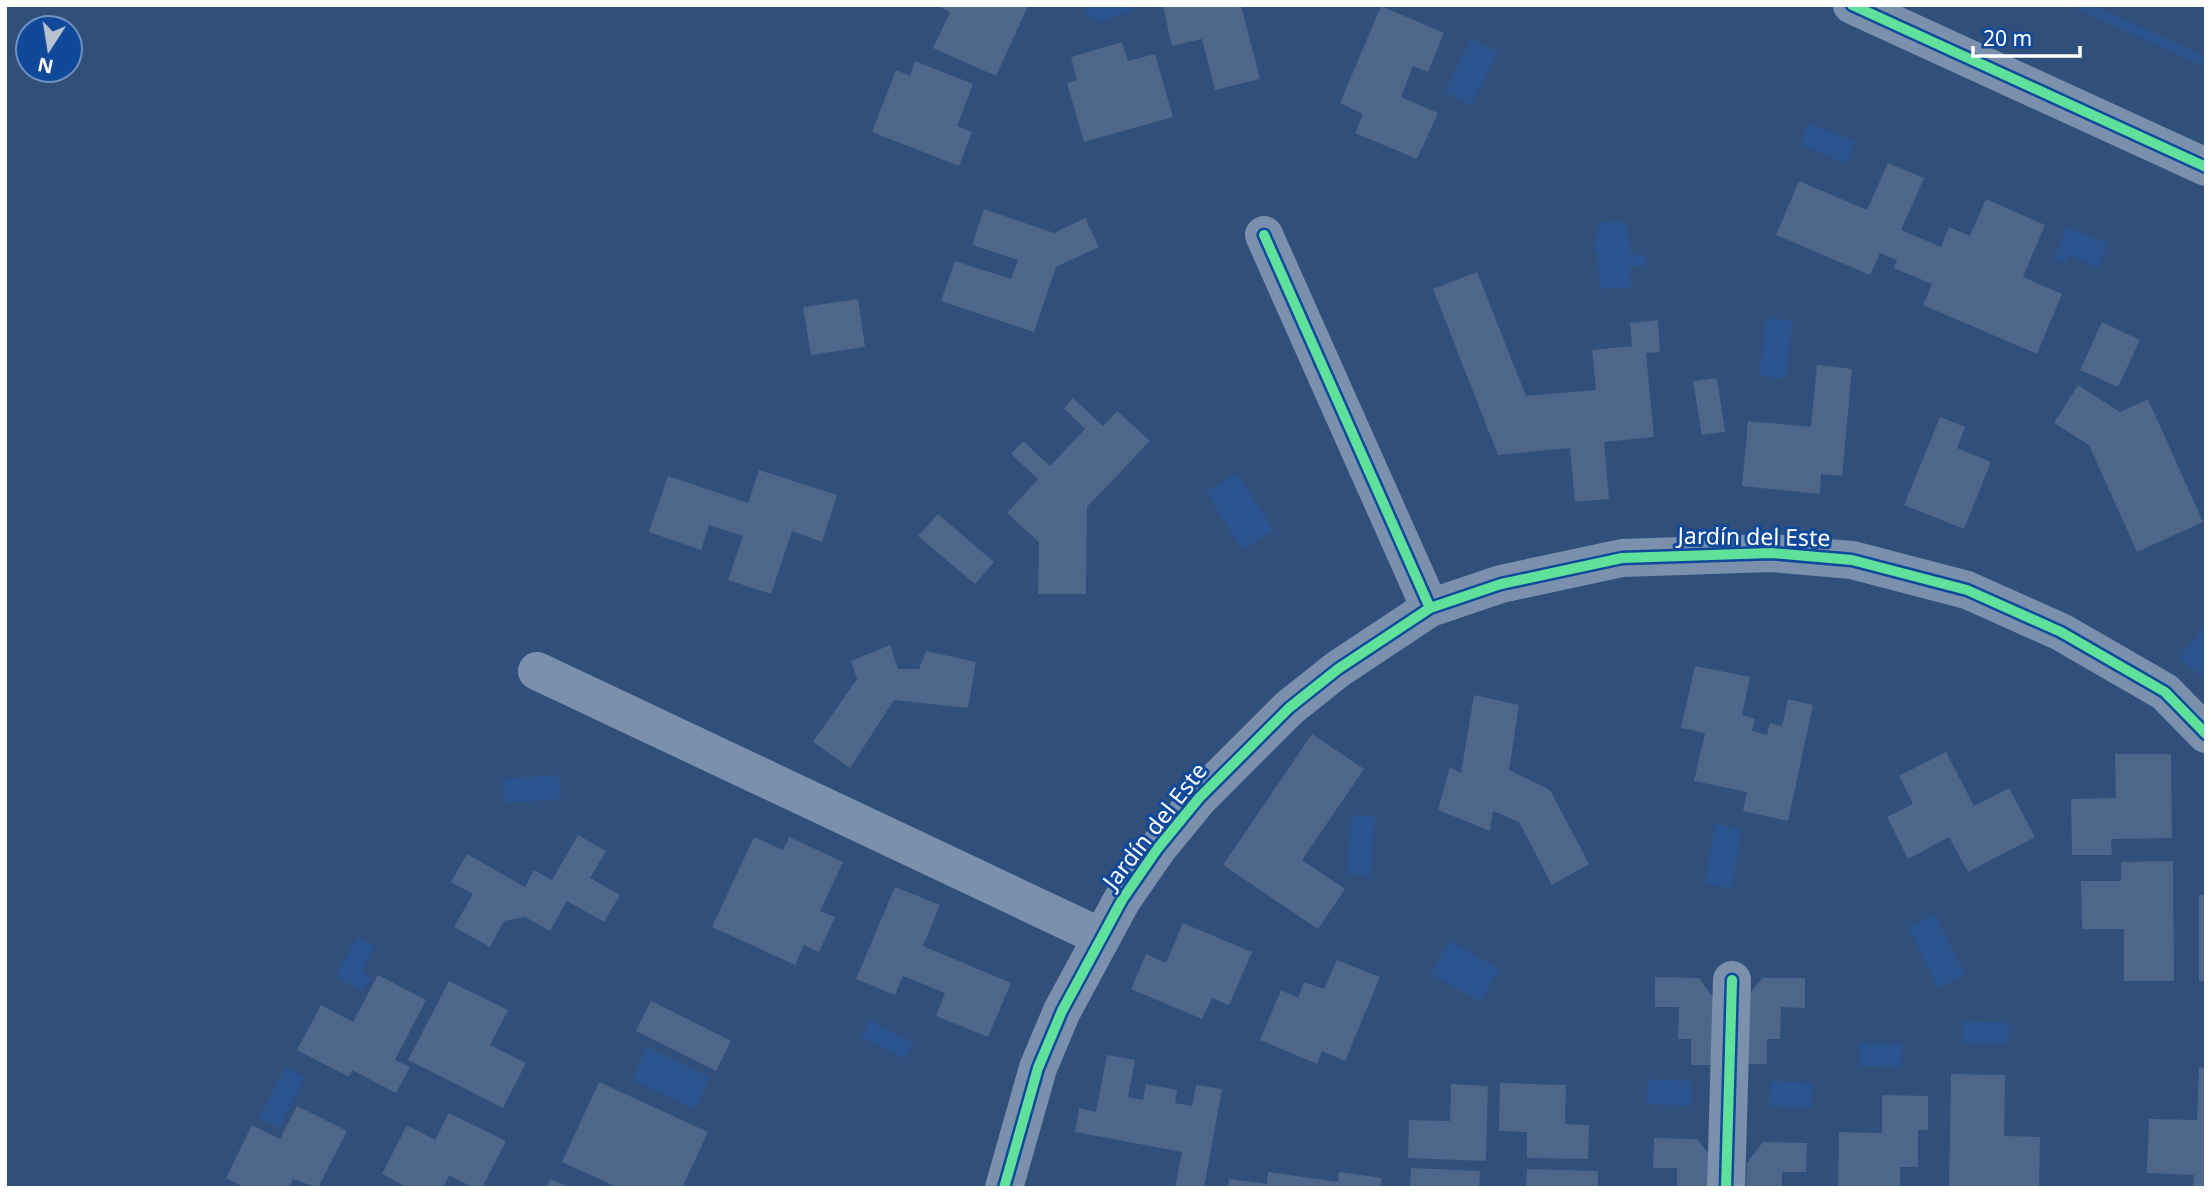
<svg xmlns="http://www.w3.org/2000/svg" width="2211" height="1193" viewBox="0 0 2211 1193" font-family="'Noto Sans',sans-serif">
	<rect width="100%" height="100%" fill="#304f7a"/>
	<path fill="#2b548f" d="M 1135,5 L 1133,10 L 1100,22 L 1087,16 L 1086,5 Z
		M 1471,39 L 1498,52 L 1471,105 L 1445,91 Z
		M 1809,123 L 1855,142 L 1846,164 L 1800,144 Z
		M 1623,221 L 1629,235 L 1631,255 L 1646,255 L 1647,265 L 1630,267 L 1631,287 L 1600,289 L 1598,257 L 1593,248 L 1600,222 Z
		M 2067,227 L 2108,244 L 2098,268 L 2069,255 L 2065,263 L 2054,259 Z
		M 1767,318 L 1793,321 L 1785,379 L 1759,375 Z
		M 1237,473 L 1274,530 L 1242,550 L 1206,492 Z
		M 2206,624 L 2206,673 L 2203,677 L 2179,658 Z
		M 559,775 L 561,799 L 505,803 L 503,779 Z
		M 1352,815 L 1375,817 L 1370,876 L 1347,874 Z
		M 1715,824 L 1741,829 L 1732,888 L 1705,884 Z
		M 1935,914 L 1965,975 L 1938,988 L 1908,927 Z
		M 357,937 L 375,946 L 361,972 L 371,978 L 363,991 L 336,976 Z
		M 1450,941 L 1499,969 L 1481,1002 L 1431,974 Z
		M 870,1020 L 914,1043 L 905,1059 L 861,1037 Z
		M 1962,1021 L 2009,1023 L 2008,1044 L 1962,1043 Z
		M 1859,1043 L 1902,1044 L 1901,1067 L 1859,1066 Z
		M 647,1047 L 710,1077 L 695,1109 L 632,1080 Z
		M 286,1067 L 305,1077 L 279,1128 L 259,1118 Z
		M 1648,1079 L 1691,1081 L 1691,1106 L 1647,1104 Z
		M 1770,1081 L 1813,1083 L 1812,1108 L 1769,1106 Z"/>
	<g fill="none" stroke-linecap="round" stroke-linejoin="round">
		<path stroke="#2b548f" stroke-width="10" d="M 2080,5 L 2206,62"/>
	</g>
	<path fill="#4d6689" d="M 935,5 L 1028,6 L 996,76 L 933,48 L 950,12 Z
		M 1170,5 L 1241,5 L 1260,79 L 1215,90 L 1202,39 L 1172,46 L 1163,7 Z
		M 1381,6 L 1444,33 L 1428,72 L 1413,66 L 1401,97 L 1438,113 L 1417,159 L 1355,133 L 1363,114 L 1340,103 Z
		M 1122,42 L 1128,61 L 1155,54 L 1173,117 L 1084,142 L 1067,83 L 1077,80 L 1071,57 Z
		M 915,61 L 973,84 L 957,126 L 972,132 L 959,166 L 872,132 L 896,70 L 910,76 Z
		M 1888,163 L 1924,178 L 1901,230 L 1941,247 L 1949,227 L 1970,236 L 1986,199 L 2045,225 L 2023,277 L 2062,294 L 2037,354 L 1923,305 L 1932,284 L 1894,268 L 1897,260 L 1880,253 L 1870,275 L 1776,235 L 1799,181 L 1867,210 Z
		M 984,209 L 1054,233 L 1085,218 L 1099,247 L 1056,267 L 1034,332 L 941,301 L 955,261 L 1011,279 L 1018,260 L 972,245 Z
		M 1477,272 L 1526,396 L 1596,390 L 1592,350 L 1632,346 L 1630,323 L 1658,320 L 1660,352 L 1646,353 L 1654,437 L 1604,442 L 1609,499 L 1575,502 L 1570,448 L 1498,455 L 1433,289 Z
		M 858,299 L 865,347 L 811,355 L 803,307 Z
		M 2102,322 L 2140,340 L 2118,387 L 2080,370 Z
		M 1817,365 L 1852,369 L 1842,476 L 1821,474 L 1820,494 L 1742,486 L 1748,421 L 1811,427 Z
		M 1717,378 L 1725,432 L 1702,435 L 1693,381 Z
		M 2078,385 L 2120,412 L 2148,399 L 2203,522 L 2137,552 L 2089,445 L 2054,423 Z
		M 1073,398 L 1103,426 L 1117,411 L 1150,441 L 1087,507 L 1086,594 L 1038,594 L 1039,542 L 1007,513 L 1038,479 L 1011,454 L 1023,441 L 1050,466 L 1085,429 L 1064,408 Z
		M 1940,417 L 1965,427 L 1957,448 L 1991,462 L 1964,529 L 1904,505 Z
		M 759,470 L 837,495 L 822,542 L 792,531 L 771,594 L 728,580 L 743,536 L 709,525 L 701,550 L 649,532 L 668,476 L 748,503 Z
		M 938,514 L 994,562 L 975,584 L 918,536 Z
		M 890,645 L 898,669 L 919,669 L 926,651 L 976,662 L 968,708 L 894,700 L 850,768 L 813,742 L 857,679 L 851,661 Z
		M 1695,666 L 1750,677 L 1742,715 L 1755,719 L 1752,731 L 1767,735 L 1770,723 L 1782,726 L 1788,699 L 1813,705 L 1788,821 L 1743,811 L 1747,792 L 1694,781 L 1705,733 L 1681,728 Z
		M 1474,695 L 1519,705 L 1509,770 L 1550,790 L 1589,864 L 1552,885 L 1519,822 L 1493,811 L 1490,831 L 1438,810 L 1450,767 L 1461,773 Z
		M 1312,734 L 1364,769 L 1302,860 L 1345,889 L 1318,929 L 1223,865 Z
		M 1946,752 L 1974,806 L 2009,788 L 2035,837 L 1968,872 L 1949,837 L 1908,859 L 1887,817 L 1913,804 L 1899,776 Z
		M 2115,754 L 2171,754 L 2172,838 L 2111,839 L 2112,855 L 2072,855 L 2071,799 L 2116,798 Z
		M 578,835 L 606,851 L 590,878 L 620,895 L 604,922 L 567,901 L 550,931 L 525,917 L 504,921 L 490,947 L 454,927 L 473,894 L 451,882 L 467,854 L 525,887 L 534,870 L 552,880 Z
		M 754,837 L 783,850 L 789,837 L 843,862 L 820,911 L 835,917 L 819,952 L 804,945 L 795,965 L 712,927 Z
		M 2173,861 L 2174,981 L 2124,981 L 2124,929 L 2082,929 L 2081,881 L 2121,881 L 2121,862 Z
		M 895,887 L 940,905 L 923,946 L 1011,983 L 988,1037 L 936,1016 L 945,993 L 903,976 L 895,995 L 856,979 Z
		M 2199,895 L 2206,895 L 2206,981 L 2199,981 Z
		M 1183,923 L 1252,952 L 1229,1005 L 1212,998 L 1202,1019 L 1131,989 L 1146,954 L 1166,963 Z
		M 1337,960 L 1380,977 L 1345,1061 L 1322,1051 L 1317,1064 L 1260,1040 L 1281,990 L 1298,998 L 1304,982 L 1324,989 Z
		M 378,975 L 426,1000 L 395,1060 L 410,1067 L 396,1093 L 352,1070 L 349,1077 L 297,1050 L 321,1005 L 353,1022 Z
		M 1655,977 L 1699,978 L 1715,1000 L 1714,1065 L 1691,1065 L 1691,1039 L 1678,1039 L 1679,1007 L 1655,1007 Z
		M 1762,978 L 1805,978 L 1805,1008 L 1781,1007 L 1780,1039 L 1767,1039 L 1767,1064 L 1743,1064 L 1745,999 Z
		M 449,981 L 508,1010 L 490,1045 L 526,1063 L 503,1108 L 408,1060 Z
		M 651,1001 L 731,1041 L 716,1071 L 636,1031 Z
		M 1107,1055 L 1135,1060 L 1128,1097 L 1143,1100 L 1146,1084 L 1177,1090 L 1175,1103 L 1192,1106 L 1196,1085 L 1222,1089 L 1204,1188 L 1175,1188 L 1182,1152 L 1075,1132 L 1079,1108 L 1096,1112 Z
		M 2199,1067 L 2206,1068 L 2206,1188 L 2193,1188 L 2194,1175 L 2147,1173 L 2149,1119 L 2197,1120 Z
		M 1951,1074 L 2005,1075 L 2004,1136 L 2040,1137 L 2039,1188 L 1949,1188 Z
		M 599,1082 L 708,1132 L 682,1188 L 619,1188 L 562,1162 Z
		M 1500,1083 L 1566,1085 L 1565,1124 L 1589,1125 L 1588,1159 L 1527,1158 L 1527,1132 L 1499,1131 Z
		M 1451,1084 L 1488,1086 L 1486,1161 L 1408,1158 L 1409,1120 L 1450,1121 Z
		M 1882,1095 L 1928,1096 L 1928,1130 L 1918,1130 L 1918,1167 L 1900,1167 L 1900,1188 L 1838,1188 L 1839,1132 L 1882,1133 Z
		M 297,1106 L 347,1131 L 318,1188 L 293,1179 L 289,1188 L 246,1188 L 226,1178 L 252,1125 L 280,1139 Z
		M 449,1113 L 506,1141 L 482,1188 L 474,1188 L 449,1175 L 443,1188 L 408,1188 L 382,1174 L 407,1125 L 435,1140 Z
		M 1654,1138 L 1697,1139 L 1714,1161 L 1713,1188 L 1677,1188 L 1677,1168 L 1653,1168 Z
		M 1763,1142 L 1807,1143 L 1806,1172 L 1782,1172 L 1782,1188 L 1746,1188 L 1747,1163 Z
		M 1411,1168 L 1480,1171 L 1479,1188 L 1410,1188 Z
		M 1527,1169 L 1598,1171 L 1598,1188 L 1526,1188 Z
		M 1268,1172 L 1338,1182 L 1339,1172 L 1382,1178 L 1380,1188 L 1228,1188 L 1229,1179 L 1267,1184 Z
		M 550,1179 L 571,1188 L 546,1188 Z"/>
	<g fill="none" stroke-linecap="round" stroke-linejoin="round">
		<path stroke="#7a90ad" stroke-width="38" d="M 1852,5 L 2206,167
			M 1264,235 L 1430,608
			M 537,671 L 1101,937
			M 1004,1188 L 1038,1068 L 1062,1011 L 1122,900 L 1158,848 L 1199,798 L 1289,708 L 1338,669 L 1430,608 L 1501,584 L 1622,558 L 1771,553 L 1852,560 L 1967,590 L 2061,632 L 2165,692 L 2206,734
			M 1726,1188 L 1732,980"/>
		<defs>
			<path id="cycleway" d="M 1852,5 L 2206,167
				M 1264,235 L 1430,608
				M 1004,1188 L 1038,1068 L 1062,1011 L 1122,900 L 1158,848 L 1199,798 L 1289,708 L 1338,669 L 1430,608 L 1501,584 L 1622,558 L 1771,553 L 1852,560 L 1967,590 L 2061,632 L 2165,692 L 2206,734
				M 1726,1188 L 1732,980"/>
		</defs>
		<use href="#cycleway" stroke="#10499a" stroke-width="15"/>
		<use href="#cycleway" stroke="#60e19b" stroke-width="10"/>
	</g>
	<g text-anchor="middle" stroke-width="6" stroke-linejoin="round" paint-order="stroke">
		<g font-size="23" fill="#fff" stroke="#10499a">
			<text transform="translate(1754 537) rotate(1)" y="8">Jardín del Este</text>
			<text transform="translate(1155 826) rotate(-52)" y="8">Jardín del Este</text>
		</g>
	</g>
	<rect width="2211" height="1193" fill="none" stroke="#ffffff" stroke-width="14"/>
	<g transform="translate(49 49) rotate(192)"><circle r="33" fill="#10499a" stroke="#7092c2" stroke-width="2"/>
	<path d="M0-5L12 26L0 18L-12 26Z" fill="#b7c1d0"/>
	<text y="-10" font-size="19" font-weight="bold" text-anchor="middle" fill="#ffffff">N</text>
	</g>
	<path d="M1973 46v10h107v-10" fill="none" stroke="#ffffff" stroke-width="3.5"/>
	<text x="1983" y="46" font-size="21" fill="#ffffff" stroke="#10499a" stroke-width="5" paint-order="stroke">20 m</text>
</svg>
